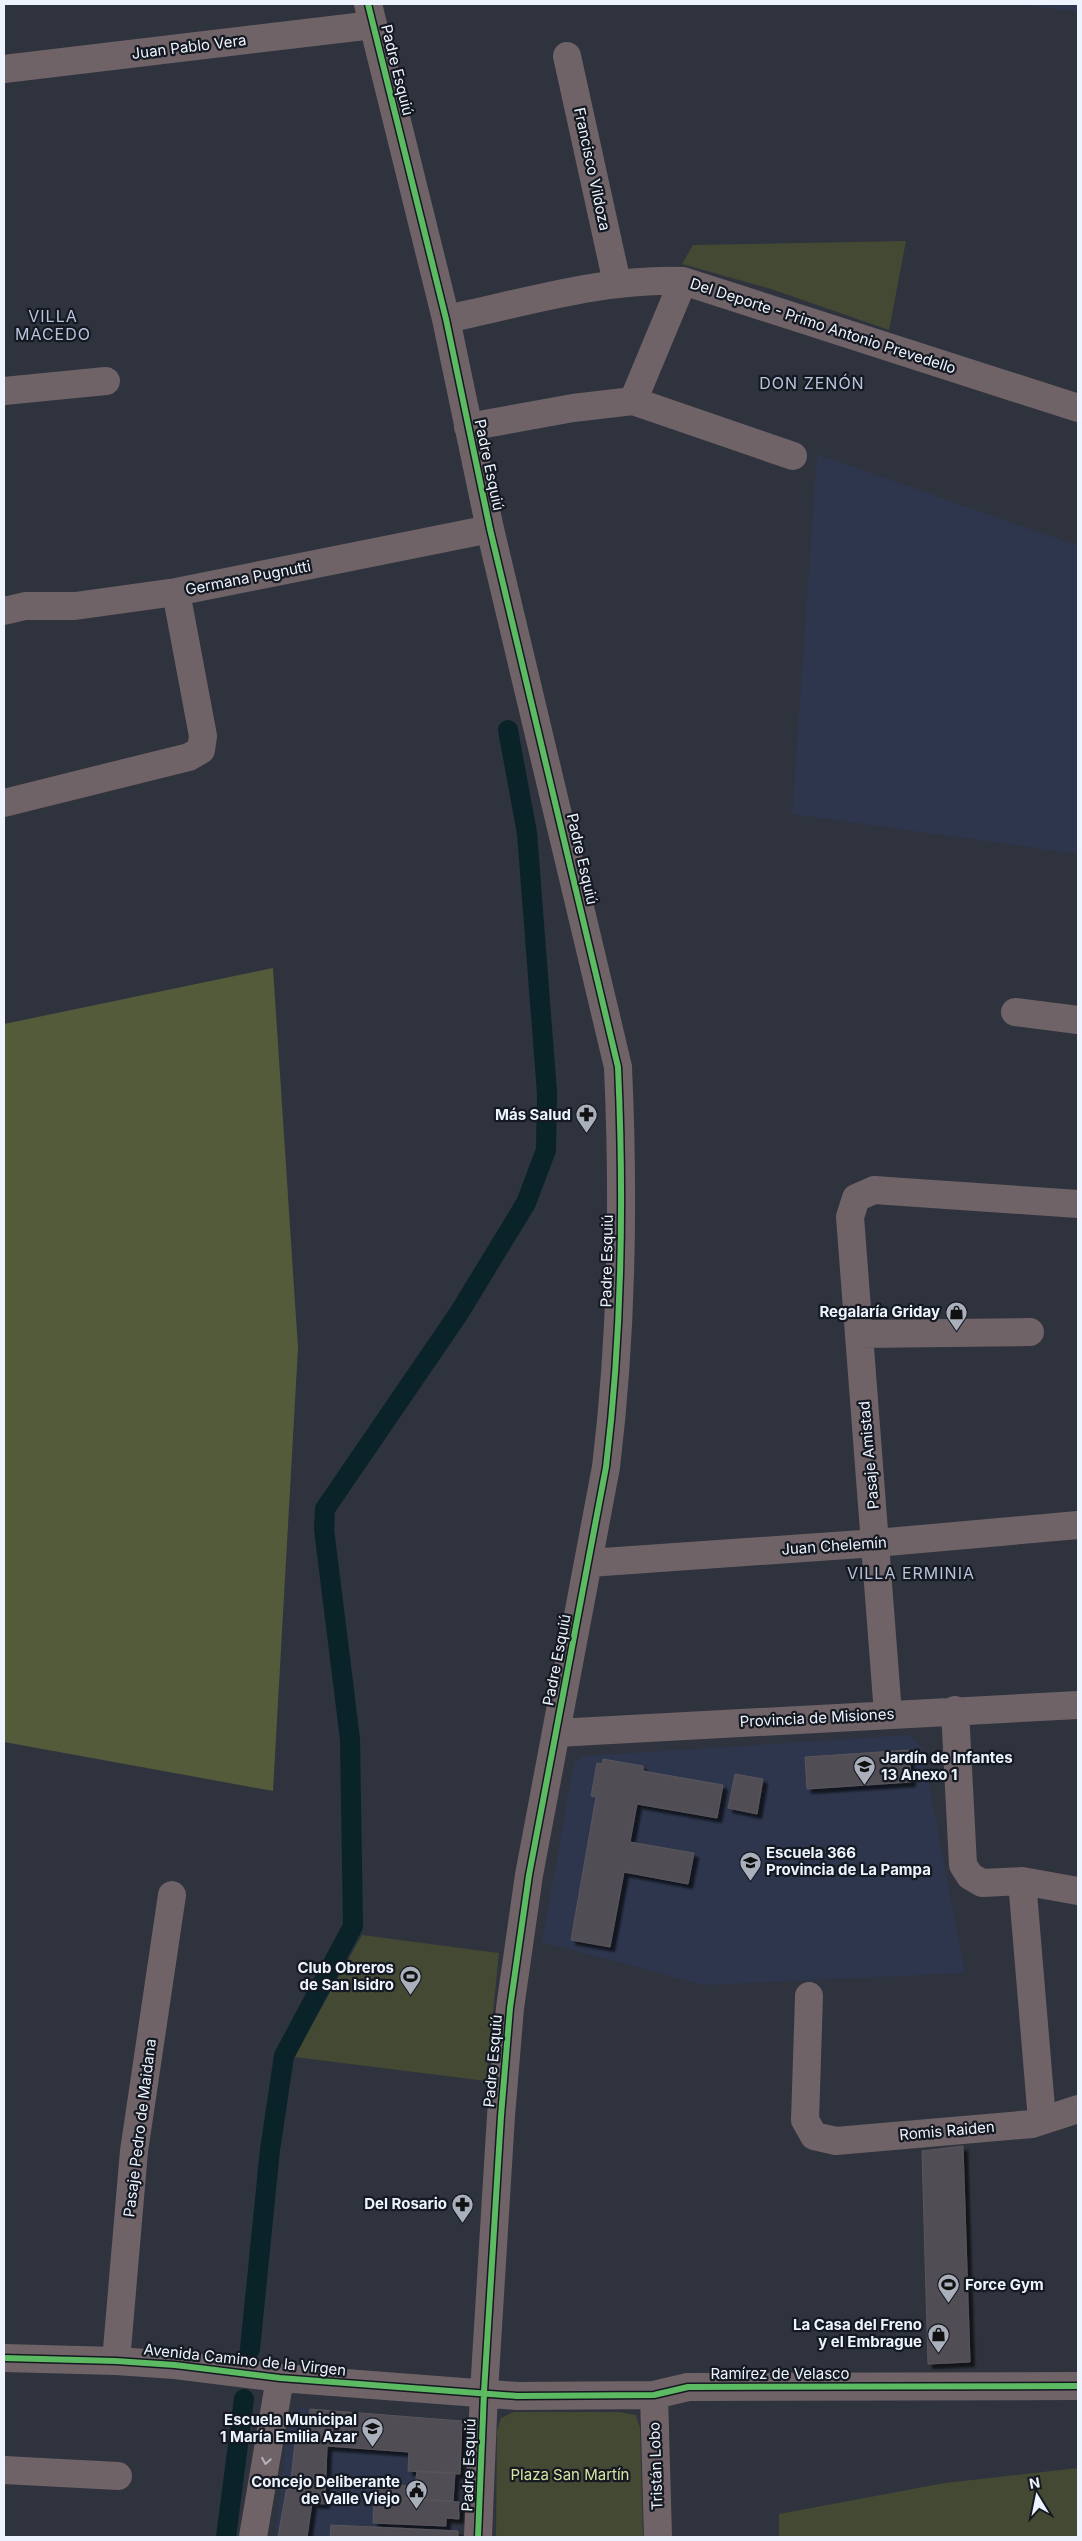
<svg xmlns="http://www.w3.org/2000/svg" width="1082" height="2541" viewBox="0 0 1082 2541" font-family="Inter,sans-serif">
	<defs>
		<filter id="shadow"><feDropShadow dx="4.5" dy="4.5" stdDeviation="1" flood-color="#0009"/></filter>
	</defs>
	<rect width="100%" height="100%" fill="#2f333d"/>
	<path fill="#2d364d" d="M 1018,4 L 1078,4 L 1078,12 Z
		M 817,454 L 1078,546 L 1078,854 L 792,814 Z
		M 910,1735 L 922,1747 L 965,1973 L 704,1985 L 542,1942 L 574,1763 L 583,1756 Z
		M 301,2408 L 462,2421 L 459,2502 L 374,2497 L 373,2522 L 458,2527 L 458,2537 L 275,2537 L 289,2418 Z"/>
	<path fill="#444933" d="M 906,241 L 889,330 L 771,289 L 682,264 L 693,245 Z
		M 362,1935 L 499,1953 L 486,2081 L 294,2057 Z
		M 513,2412 L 619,2412 L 636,2415 L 640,2428 L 643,2537 L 496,2537 L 497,2431 L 501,2418 Z
		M 1078,2468 L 1078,2537 L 779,2537 L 779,2514 L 945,2483 Z"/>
	<path fill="#545b3a" d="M 273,968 L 298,1348 L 273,1791 L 4,1742 L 4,1024 Z"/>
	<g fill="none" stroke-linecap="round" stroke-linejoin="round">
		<path stroke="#092329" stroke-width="20" d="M 250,2349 L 270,2150 L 284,2056 L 353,1926 L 350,1739 L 324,1529 L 325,1509 L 459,1313 L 526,1203 L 546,1150 L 547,1093 L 527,833 L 508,730
			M 226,2537 L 244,2399"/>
	</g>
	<path fill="#514e55" stroke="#59555b" filter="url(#shadow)" d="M 909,1750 L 911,1782 L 807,1789 L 805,1757 Z
		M 603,1759 L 643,1766 L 643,1771 L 723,1785 L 717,1818 L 637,1804 L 630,1842 L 694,1853 L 688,1884 L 624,1872 L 610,1947 L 571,1940 L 596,1797 L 591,1796 L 597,1763 L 602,1764 Z
		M 735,1774 L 763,1779 L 757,1814 L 728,1808 Z
		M 963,2146 L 970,2362 L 928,2364 L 922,2151 Z
		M 310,2409 L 462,2421 L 460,2474 L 408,2471 L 409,2452 L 327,2446 L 325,2504 L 312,2503 L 307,2537 L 278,2537 L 287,2486 L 290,2487 L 296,2434 L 307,2435 Z
		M 417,2471 L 455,2473 L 453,2501 L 374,2497 L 375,2484 L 415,2486 Z
		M 374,2497 L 459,2502 L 459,2519 L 446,2518 L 446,2526 L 373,2523 Z
		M 331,2525 L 458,2531 L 458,2537 L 330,2537 Z"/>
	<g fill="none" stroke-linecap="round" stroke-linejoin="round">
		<path stroke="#6f6368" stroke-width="28" d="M 368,4 L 446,319 L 490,529 L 618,1067 C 624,1200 622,1335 606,1467 L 529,1875 L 510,2008 L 501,2116 L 484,2392 L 478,2537
			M 567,56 L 617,283
			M 4,69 L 373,25
			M 446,319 C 524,303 603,278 683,281 L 1078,408
			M 4,391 L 106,381
			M 633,401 L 683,281
			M 468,427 L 573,408 L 633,401 L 793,456
			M 4,611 L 25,606 L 75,606 L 176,592 L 490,529
			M 4,803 L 189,757 L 201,750 L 203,736 L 176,592
			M 1015,1012 L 1078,1020
			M 859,1334 L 1030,1332
			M 589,1563 L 876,1543 L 1078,1525
			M 955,1710 L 963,1865 L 970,1876 L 982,1883 L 1022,1881 L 1078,1891
			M 888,1714 L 850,1217 L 856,1198 L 874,1190 L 1078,1204
			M 556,1733 L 1078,1705
			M 1022,1881 L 1042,2120
			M 809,1996 L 805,2120 L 814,2136 L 836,2141 L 1032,2124 L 1078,2109
			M 4,2358 L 116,2361 L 175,2365 L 280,2378 L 517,2396 L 654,2395 L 688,2387 L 1078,2386
			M 116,2361 L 134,2151 L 172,1895
			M 654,2395 L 658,2537
			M 4,2470 L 118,2476
			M 253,2537 L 280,2378"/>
		<defs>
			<path id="cycleway" d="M 368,4 L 446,319 L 490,529 L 618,1067 C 624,1200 622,1335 606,1467 L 529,1875 L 510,2008 L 501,2116 L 484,2392 L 478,2537
				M 4,2358 L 116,2361 L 175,2365 L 280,2378 L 517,2396 L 654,2395 L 688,2387 L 1078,2386"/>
		</defs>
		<use href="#cycleway" stroke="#151921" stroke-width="9"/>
		<use href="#cycleway" stroke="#5cba63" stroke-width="6"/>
	</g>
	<defs><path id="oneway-chevron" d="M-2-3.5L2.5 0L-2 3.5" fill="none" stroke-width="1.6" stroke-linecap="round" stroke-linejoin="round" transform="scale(1.25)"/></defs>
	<use stroke="#b4b2bb" href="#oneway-chevron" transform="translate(266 2461) rotate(100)"/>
	<defs>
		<symbol id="pharmacy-pin" viewBox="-11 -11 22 30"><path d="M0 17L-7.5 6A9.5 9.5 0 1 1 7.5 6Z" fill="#aab0bb" stroke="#151921"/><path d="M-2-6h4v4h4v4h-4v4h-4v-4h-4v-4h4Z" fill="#111"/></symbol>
		<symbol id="shop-pin" viewBox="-11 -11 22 30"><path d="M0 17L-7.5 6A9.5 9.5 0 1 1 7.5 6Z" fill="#aab0bb" stroke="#151921"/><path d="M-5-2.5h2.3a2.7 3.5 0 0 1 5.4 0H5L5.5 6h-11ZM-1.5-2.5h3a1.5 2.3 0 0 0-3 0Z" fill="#111"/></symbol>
		<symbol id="school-pin" viewBox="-11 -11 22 30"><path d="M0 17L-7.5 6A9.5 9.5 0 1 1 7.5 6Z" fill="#aab0bb" stroke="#151921"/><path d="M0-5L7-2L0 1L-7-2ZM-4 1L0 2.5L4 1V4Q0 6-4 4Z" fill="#111"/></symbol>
		<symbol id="stadium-pin" viewBox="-11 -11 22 30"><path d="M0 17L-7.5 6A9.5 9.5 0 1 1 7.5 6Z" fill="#aab0bb" stroke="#151921"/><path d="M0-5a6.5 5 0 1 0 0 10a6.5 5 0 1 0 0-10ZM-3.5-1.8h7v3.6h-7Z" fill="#111"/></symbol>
		<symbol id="civic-pin" viewBox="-11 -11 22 30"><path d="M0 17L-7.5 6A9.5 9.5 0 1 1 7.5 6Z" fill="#aab0bb" stroke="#151921"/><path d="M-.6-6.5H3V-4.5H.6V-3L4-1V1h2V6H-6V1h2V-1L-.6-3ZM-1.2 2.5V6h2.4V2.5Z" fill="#111"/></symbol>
	</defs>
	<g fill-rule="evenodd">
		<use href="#pharmacy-pin" x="574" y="1102" width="25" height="34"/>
		<use href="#shop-pin" x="944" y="1300" width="25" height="34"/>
		<use href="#school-pin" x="852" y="1754" width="25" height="34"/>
		<use href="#school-pin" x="738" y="1850" width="25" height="34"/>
		<use href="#stadium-pin" x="398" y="1964" width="25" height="34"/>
		<use href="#pharmacy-pin" x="450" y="2192" width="25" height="34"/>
		<use href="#stadium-pin" x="936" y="2272" width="25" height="34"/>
		<use href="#shop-pin" x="926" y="2322" width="25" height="34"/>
		<use href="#school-pin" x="360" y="2416" width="25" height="34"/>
		<use href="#civic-pin" x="404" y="2478" width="25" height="34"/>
	</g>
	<g text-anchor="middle" stroke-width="4.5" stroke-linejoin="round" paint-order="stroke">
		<g font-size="15" fill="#edf3ff" stroke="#151921">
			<text transform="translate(189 47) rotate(-7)" y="5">Juan Pablo Vera</text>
			<text transform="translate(397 70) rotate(76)" y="5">Padre Esquiú</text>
			<text transform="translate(592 169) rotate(78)" y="5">Francisco Vildoza</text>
			<text transform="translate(823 326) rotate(18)" y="5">Del Deporte - Primo Antonio Prevedello</text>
			<text transform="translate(489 465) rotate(78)" y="5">Padre Esquiú</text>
			<text transform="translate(248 578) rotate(-11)" y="5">Germana Pugnutti</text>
			<text transform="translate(582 859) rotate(77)" y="5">Padre Esquiú</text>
			<text transform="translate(607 1261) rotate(-89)" y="5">Padre Esquiú</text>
			<text transform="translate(869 1455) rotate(-95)" y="5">Pasaje Amistad</text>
			<text transform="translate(834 1546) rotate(-4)" y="5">Juan Chelemín</text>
			<text transform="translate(557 1660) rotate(-79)" y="5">Padre Esquiú</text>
			<text transform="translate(817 1718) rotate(-3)" y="5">Provincia de Misiones</text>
			<text transform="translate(493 2061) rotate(-85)" y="5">Padre Esquiú</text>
			<text transform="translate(140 2128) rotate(-83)" y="5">Pasaje Pedro de Maidana</text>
			<text transform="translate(947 2131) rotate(-5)" y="5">Romis Raiden</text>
			<text transform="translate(245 2360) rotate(6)" y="5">Avenida Camino de la Virgen</text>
			<text x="780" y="2379">Ramírez de Velasco</text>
			<text transform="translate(469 2465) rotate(-88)" y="5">Padre Esquiú</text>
			<text transform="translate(656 2466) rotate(-92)" y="5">Tristán Lobo</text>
		</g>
		<g font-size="15" font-weight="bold" fill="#edf3ff" stroke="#151921" text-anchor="end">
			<text x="571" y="1120">Más Salud</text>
			<text x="940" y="1317">Regalaría Griday</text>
			<text x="881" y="1763" text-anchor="start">Jardín de Infantes<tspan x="881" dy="17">13 Anexo 1</tspan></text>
			<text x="766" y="1858" text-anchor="start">Escuela 366<tspan x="766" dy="17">Provincia de La Pampa</tspan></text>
			<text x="394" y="1973">Club Obreros<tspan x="394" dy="17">de San Isidro</tspan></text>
			<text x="447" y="2209">Del Rosario</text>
			<text x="965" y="2290" text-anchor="start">Force Gym</text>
			<text x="922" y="2330">La Casa del Freno<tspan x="922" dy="17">y el Embrague</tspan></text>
			<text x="357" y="2425">Escuela Municipal<tspan x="357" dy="17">1 María Emilia Azar</tspan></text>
			<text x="400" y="2487">Concejo Deliberante<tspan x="400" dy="17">de Valle Viejo</tspan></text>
		</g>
		<g font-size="15" fill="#d8e5a1" stroke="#151921">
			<text x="570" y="2480">Plaza San Martín</text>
		</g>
		<g font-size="16" letter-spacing="1" fill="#b9c3db" stroke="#151921">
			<text x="53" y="322">VILLA<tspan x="53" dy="18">MACEDO</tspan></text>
			<text x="812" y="389">DON ZENÓN</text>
			<text x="911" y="1579">VILLA ERMINIA</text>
		</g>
	</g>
	<rect width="1082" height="2541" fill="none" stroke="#edf3ff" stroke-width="10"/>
	<g transform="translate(1037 2496) rotate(350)" stroke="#151921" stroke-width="4" paint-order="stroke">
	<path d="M0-4L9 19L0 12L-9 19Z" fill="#edf3ff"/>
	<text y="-8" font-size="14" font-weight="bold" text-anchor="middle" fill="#edf3ff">N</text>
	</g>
</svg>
